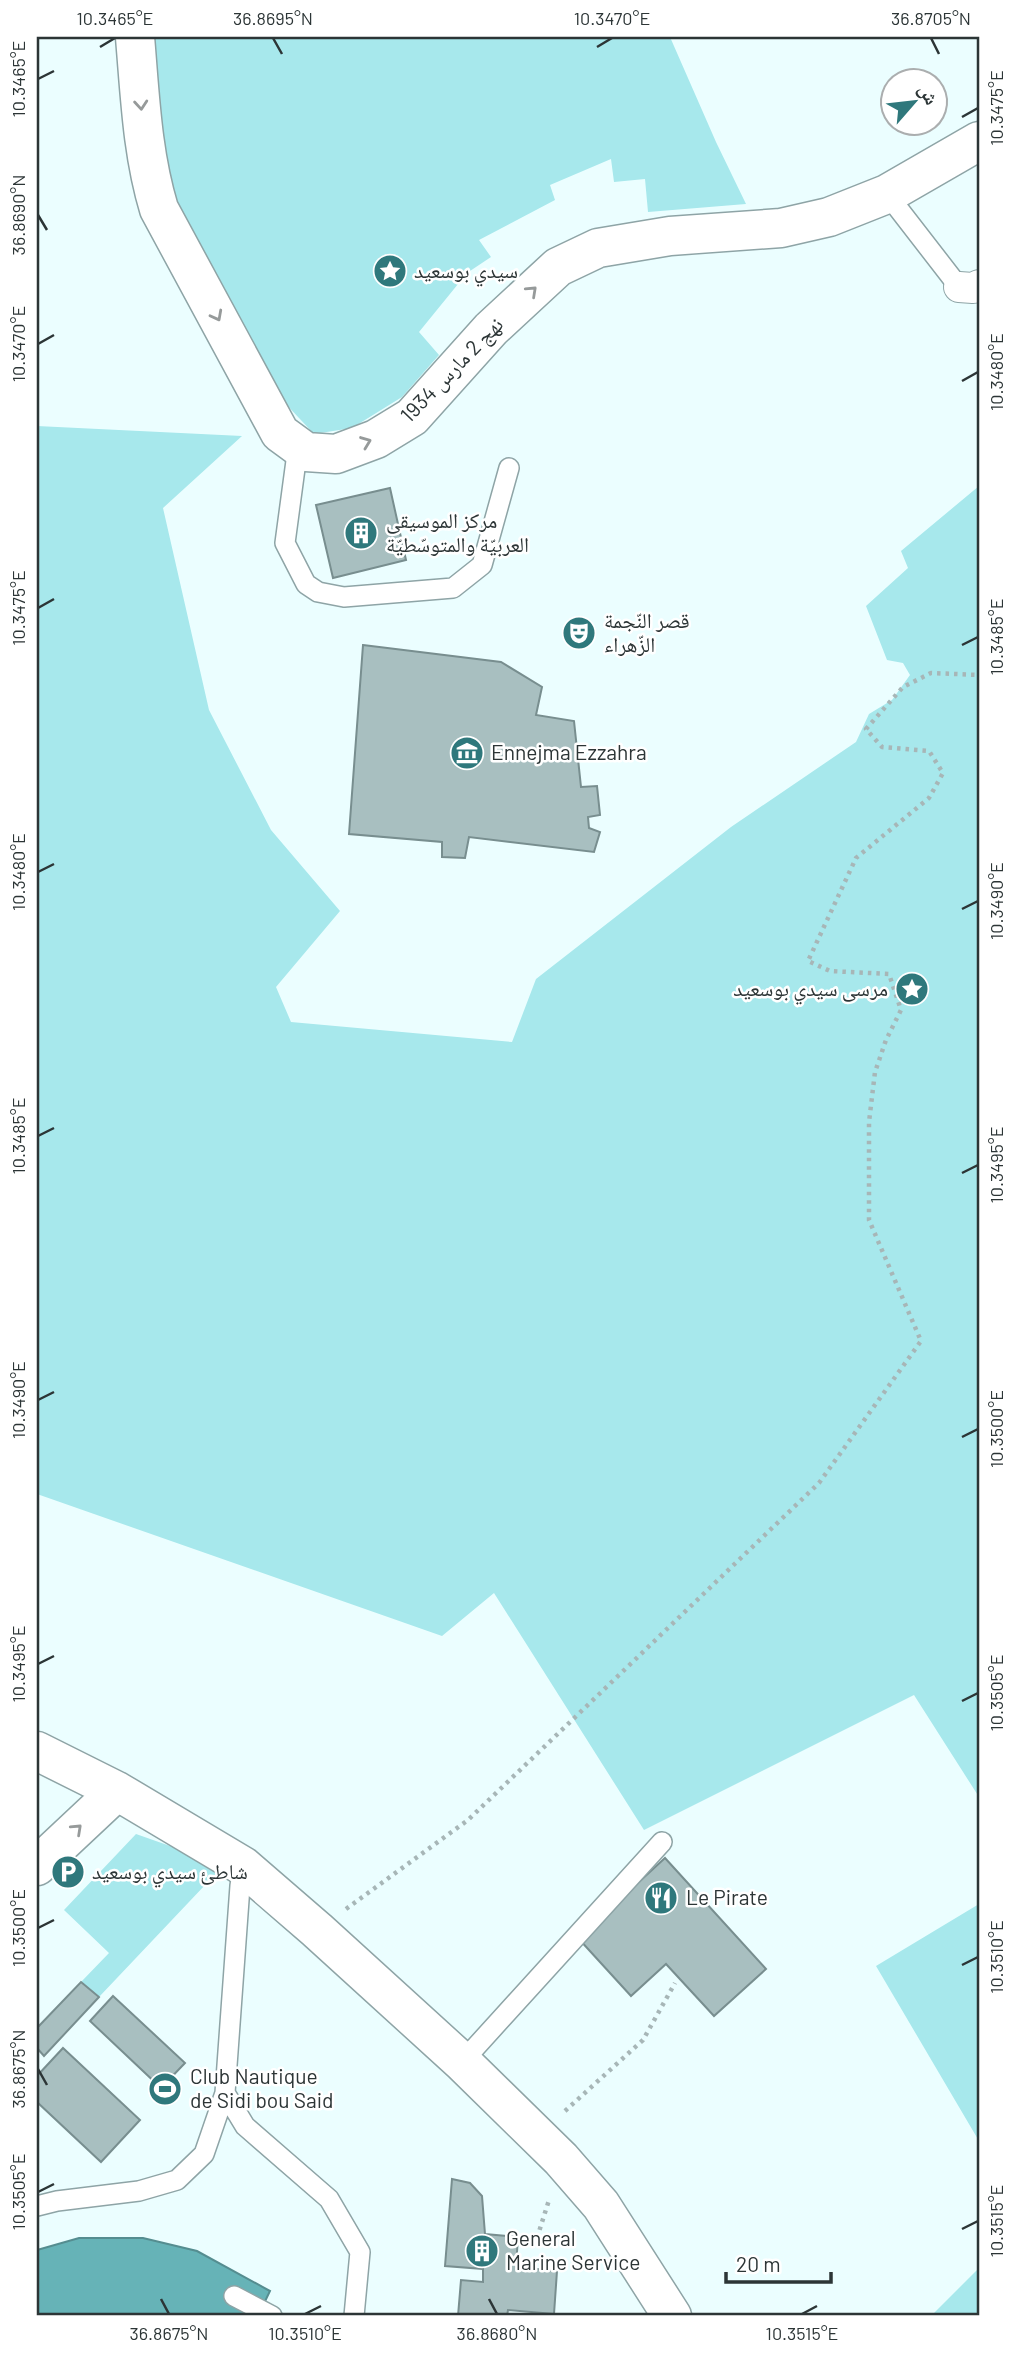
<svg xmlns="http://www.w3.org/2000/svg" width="1016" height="2353" viewBox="0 0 1016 2353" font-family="Barlow,'Noto Naskh Arabic',sans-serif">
	<rect width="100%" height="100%" fill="#ebfeff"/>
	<path fill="#a7e8ec" d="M 153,37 L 670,37 L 716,142 L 746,204 L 648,212 L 645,179 L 614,182 L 611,159 L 550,185 L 555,200 L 479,240 L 491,257 L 467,273 L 419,332 L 439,355 L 402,397 L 352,428 L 314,434 L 284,402 L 220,289 L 177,200 L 162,151 Z
		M 37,426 L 242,436 L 163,508 L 209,710 L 271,830 L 340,911 L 276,987 L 291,1022 L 512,1042 L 536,979 L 731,827 L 856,742 L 869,714 L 892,700 L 910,675 L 903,663 L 887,660 L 866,606 L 908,568 L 901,551 L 979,486 L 979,1797 L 914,1695 L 644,1830 L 494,1593 L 442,1636 L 37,1494 Z
		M 136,1834 L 224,1865 L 99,1997 L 81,1982 L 109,1953 L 64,1910 Z
		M 979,1904 L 979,2141 L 876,1966 Z
		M 979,2267 L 979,2316 L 931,2316 L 979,2268 Z"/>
	<path fill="#66b3b7" stroke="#558d90" stroke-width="2" d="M 79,2238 L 143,2238 L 197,2251 L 270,2291 L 258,2316 L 37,2316 L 37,2250 Z"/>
	<path fill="#a8bfc0" stroke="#788e8f" stroke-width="2" d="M 390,488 L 406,560 L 333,578 L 316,505 Z
		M 363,645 L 501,662 L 542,687 L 536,715 L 574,721 L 581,787 L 597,786 L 600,815 L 588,817 L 589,828 L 600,832 L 594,852 L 469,837 L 465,858 L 442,857 L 442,842 L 349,834 Z
		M 665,1858 L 766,1969 L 714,2016 L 666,1964 L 631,1996 L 578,1938 Z
		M 81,1982 L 99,1997 L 44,2056 L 37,2048 L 37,2028 Z
		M 113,1996 L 185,2063 L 161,2088 L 90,2021 Z
		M 63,2048 L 140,2120 L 101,2162 L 37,2102 L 37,2076 Z
		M 452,2179 L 470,2183 L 482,2196 L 485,2234 L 518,2237 L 516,2267 L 557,2271 L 554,2314 L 508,2310 L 507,2316 L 458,2316 L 461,2280 L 483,2282 L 483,2269 L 445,2266 Z"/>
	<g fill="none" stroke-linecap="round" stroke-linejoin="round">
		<defs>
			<path id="service" d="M 887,194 L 959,287
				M 298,446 L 285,543 L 306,584 L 318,592 L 344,597 L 453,588 L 482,565 L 509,468
				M 462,2062 L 662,1842
				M 225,2093 L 245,2126 L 329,2199 L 360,2252 L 354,2316
				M 37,2206 L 57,2201 L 139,2191 L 177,2180 L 204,2154 L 225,2093 L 240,1886 L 243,1866
				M 234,2296 L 272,2316"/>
			<path id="pedestrian" d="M 959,287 L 973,288 L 979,285"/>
			<path id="minor" d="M 135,37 C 140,95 142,153 159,209 L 280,433 L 306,452 L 336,454 L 376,439 L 412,417 L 491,329 L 558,267 L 598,248 L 670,236 L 781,228 L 829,217 L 887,194 L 979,141
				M 37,1751 L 117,1791 L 243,1866 L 317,1930 L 462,2062 L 561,2159 L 601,2205 L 672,2316
				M 37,1866 L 117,1791"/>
		</defs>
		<use href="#service" stroke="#8ea4a6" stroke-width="22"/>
		<use href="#pedestrian" stroke="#8ea4a6" stroke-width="32"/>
		<use href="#minor" stroke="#8ea4a6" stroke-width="41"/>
		<path stroke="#a7b6b7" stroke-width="4.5" stroke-dasharray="3.5 5" stroke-linecap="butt" d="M 346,1909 L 468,1820 L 819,1483 L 921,1341 L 869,1220 L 869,1122 L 875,1072 L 886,1040 L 901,1010 L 889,974 L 830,971 L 808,961 L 856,858 L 929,798 L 943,773 L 929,751 L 882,747 L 866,729 L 903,687 L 931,673 L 979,675
			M 565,2111 L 643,2040 L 675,1983
			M 537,2238 L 549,2200"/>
		<use href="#service" stroke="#fff" stroke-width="19"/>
		<use href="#pedestrian" stroke="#fff" stroke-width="30"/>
		<use href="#minor" stroke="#fff" stroke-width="38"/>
	</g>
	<defs><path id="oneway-chevron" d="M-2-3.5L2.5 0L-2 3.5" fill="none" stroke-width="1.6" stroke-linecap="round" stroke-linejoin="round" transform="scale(1.75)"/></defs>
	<g stroke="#969a9a">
		<use href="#oneway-chevron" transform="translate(141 105) rotate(85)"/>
		<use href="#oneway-chevron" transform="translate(532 291) rotate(-43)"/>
		<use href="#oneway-chevron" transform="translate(217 316) rotate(62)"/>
		<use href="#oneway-chevron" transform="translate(366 442) rotate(-21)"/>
		<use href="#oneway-chevron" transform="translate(77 1829) rotate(-43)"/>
	</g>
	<path fill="none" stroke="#2c3536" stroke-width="2.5" d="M 273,38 L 282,54M 931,38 L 939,54M 100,47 L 115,38M 597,47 L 612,38M 38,79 L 54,71M 962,117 L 978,108M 38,215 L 47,230M 38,344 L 54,335M 962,381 L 978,372M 38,608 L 54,599M 962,645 L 978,637M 38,872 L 54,864M 962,909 L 978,901M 38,1136 L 54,1128M 962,1173 L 978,1165M 38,1400 L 54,1392M 962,1437 L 978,1429M 38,1664 L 54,1656M 962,1701 L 978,1693M 38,1928 L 54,1920M 962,1965 L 978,1957M 38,2069 L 47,2085M 38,2192 L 54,2184M 962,2229 L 978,2221M 161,2299 L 169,2314M 489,2299 L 497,2314M 305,2314 L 321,2306M 802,2314 L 817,2306"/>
	<defs>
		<symbol id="sight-disc" viewBox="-11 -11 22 22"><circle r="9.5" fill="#2f787c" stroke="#fff"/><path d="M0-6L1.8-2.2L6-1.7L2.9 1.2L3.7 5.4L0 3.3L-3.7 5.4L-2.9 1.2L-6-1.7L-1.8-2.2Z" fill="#fff"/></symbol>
		<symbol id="building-disc" viewBox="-11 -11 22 22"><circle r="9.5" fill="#2f787c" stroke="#fff"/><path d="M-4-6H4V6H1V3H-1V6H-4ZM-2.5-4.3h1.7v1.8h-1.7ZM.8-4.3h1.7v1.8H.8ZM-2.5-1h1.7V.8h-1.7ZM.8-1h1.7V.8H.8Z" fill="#fff"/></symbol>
		<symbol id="theatre-disc" viewBox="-11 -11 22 22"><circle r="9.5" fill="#2f787c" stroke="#fff"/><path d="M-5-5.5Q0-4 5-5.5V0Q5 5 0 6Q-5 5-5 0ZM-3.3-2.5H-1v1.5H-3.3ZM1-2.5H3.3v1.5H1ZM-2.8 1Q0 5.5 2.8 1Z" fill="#fff"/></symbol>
		<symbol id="museum-disc" viewBox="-11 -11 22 22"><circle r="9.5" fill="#2f787c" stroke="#fff"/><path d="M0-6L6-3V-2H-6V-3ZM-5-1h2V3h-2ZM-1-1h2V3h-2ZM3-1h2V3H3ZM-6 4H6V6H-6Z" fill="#fff"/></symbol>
		<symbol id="parking-disc" viewBox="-11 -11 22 22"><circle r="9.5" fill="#2f787c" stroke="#fff"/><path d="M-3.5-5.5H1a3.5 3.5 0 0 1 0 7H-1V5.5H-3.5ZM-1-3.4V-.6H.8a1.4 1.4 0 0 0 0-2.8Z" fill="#fff"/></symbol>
		<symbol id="restaurant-disc" viewBox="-11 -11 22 22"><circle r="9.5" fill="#2f787c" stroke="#fff"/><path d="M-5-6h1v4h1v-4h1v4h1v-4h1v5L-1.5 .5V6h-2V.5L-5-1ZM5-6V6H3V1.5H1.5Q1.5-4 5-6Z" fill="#fff"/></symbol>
		<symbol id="stadium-disc" viewBox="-11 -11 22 22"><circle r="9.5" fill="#2f787c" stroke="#fff"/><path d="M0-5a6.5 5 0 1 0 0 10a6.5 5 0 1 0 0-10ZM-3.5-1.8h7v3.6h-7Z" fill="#fff"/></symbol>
	</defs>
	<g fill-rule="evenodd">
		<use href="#sight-disc" x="371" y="252" width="38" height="38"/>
		<use href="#building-disc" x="342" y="514" width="38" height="38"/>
		<use href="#theatre-disc" x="560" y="614" width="38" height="38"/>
		<use href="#museum-disc" x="448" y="734" width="38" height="38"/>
		<use href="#sight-disc" x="893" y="970" width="38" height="38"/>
		<use href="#parking-disc" x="49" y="1853" width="38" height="38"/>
		<use href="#restaurant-disc" x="642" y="1879" width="38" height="38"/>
		<use href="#stadium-disc" x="146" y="2070" width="38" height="38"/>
		<use href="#building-disc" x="463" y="2232" width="38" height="38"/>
	</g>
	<g text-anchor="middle" stroke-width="5" stroke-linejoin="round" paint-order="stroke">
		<g font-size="21" fill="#2c3536" stroke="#fff" text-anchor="start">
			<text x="414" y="278">سيدي بوسعيد</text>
			<text x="386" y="528">مركز الموسيقى<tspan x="386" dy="24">العربيّة والمتوسّطيّة</tspan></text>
			<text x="604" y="628">قصر النّجمة<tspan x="604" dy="24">الزّهراء</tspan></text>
			<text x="491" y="760">Ennejma Ezzahra</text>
			<text x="888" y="996" text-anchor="end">مرسى سيدي بوسعيد</text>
			<text x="92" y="1879">شاطئ سيدي بوسعيد</text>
			<text x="686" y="1905">Le Pirate</text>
			<text x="190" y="2084">Club Nautique<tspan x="190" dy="24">de Sidi bou Said</tspan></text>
			<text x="506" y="2246">General<tspan x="506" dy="24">Marine Service</tspan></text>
		</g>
		<g font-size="21" fill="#2c3536" stroke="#fff">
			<text transform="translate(452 370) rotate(-46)" y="7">نهج 2 مارس 1934</text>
		</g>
	</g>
	<rect width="1016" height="2353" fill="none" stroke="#ffffff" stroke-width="77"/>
	<g transform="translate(914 102) rotate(62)"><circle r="33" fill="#ffffff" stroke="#abaeaf" stroke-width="2"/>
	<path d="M0-5L12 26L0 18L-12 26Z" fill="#2f787c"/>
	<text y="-10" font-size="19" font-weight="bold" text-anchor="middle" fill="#2c3536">ش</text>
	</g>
	<path d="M726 2272v10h105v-10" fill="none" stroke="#2c3536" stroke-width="3.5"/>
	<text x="736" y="2272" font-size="21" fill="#2c3536" stroke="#ffffff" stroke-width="5" paint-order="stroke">20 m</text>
	<rect x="38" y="38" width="940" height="2276" fill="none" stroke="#2c3536" stroke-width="2.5"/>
	<g font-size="18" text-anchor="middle" fill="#2c3536">
		<text x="115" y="25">10.3465°E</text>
		<text x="273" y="25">36.8695°N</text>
		<text x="612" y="25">10.3470°E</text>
		<text x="931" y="25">36.8705°N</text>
		<text transform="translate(19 79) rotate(-90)" y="6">10.3465°E</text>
		<text transform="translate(997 108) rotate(-90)" y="6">10.3475°E</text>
		<text transform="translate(19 215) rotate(-90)" y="6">36.8690°N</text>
		<text transform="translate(19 344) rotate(-90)" y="6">10.3470°E</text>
		<text transform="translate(997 372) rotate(-90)" y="6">10.3480°E</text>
		<text transform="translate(19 608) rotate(-90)" y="6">10.3475°E</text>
		<text transform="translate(997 637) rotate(-90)" y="6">10.3485°E</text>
		<text transform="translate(19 872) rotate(-90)" y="6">10.3480°E</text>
		<text transform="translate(997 901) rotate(-90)" y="6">10.3490°E</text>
		<text transform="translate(19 1136) rotate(-90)" y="6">10.3485°E</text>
		<text transform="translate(997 1165) rotate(-90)" y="6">10.3495°E</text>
		<text transform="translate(19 1400) rotate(-90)" y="6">10.3490°E</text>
		<text transform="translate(997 1429) rotate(-90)" y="6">10.3500°E</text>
		<text transform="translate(19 1664) rotate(-90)" y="6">10.3495°E</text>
		<text transform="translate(997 1693) rotate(-90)" y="6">10.3505°E</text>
		<text transform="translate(19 1928) rotate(-90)" y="6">10.3500°E</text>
		<text transform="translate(997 1957) rotate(-90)" y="6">10.3510°E</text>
		<text transform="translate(19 2069) rotate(-90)" y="6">36.8675°N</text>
		<text transform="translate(19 2192) rotate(-90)" y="6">10.3505°E</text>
		<text transform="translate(997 2221) rotate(-90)" y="6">10.3515°E</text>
		<text x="169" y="2340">36.8675°N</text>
		<text x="305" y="2340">10.3510°E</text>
		<text x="497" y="2340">36.8680°N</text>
		<text x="802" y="2340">10.3515°E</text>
	</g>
</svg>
